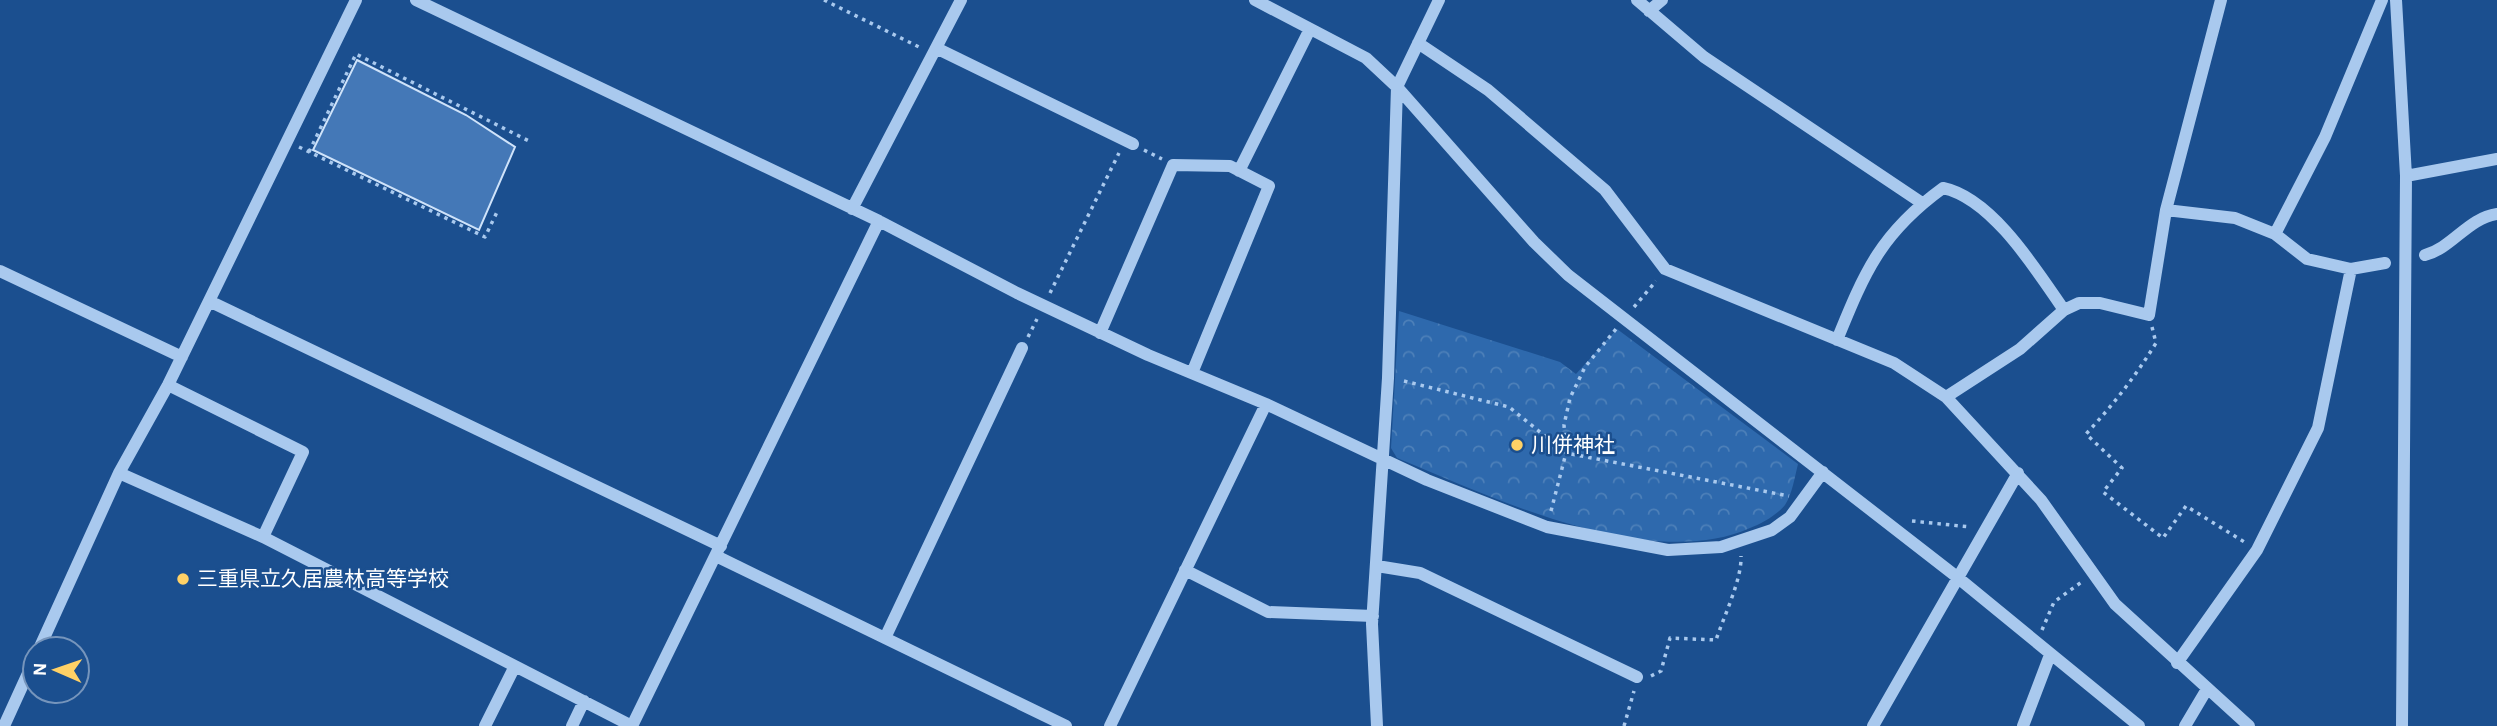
<svg xmlns="http://www.w3.org/2000/svg" width="2497" height="726" viewBox="0 0 2497 726" font-family="'Alegreya Sans','Noto Sans JP',sans-serif">
	<defs>
		<pattern id="park-crowns" width="20" height="18" patternUnits="userSpaceOnUse" patternTransform="scale(1.75)"><rect width="20" height="18" fill="#2e69ad"/><path d="M2 6a3 3 0 1 1 6 0M12 15a3 3 0 1 1 6 0" fill="none" stroke="#4d80b9"/></pattern>
	</defs>
	<rect width="100%" height="100%" fill="#1b4f8f"/>
	<path fill="url(#park-crowns)" d="M 1399,311 L 1560,362 L 1576,374 L 1617,329 L 1798,464 C 1795,476 1792,495 1785,505 C 1777,515 1761,524 1750,528 C 1649,573 1492,497 1397,458 L 1391,448 Z"/>
	<path fill="#4478b7" stroke="#cfe3fa" stroke-width="2" d="M 357,60 L 466,115 L 515,147 L 479,230 L 313,150 Z"/>
	<g fill="none" stroke-linecap="round" stroke-linejoin="round">
		<path stroke="#a9c9ee" stroke-width="3.5" stroke-dasharray="3.5 5" stroke-linecap="butt" d="M 824,0 L 919,47
			M 299,147 L 485,237 L 497,212
			M 1144,150 L 1162,159
			M 309,152 L 356,54 L 529,141
			M 1050,293 L 1119,153
			M 1634,307 L 1656,281
			M 2152,327 L 2156,343 C 2135,377 2113,405 2086,434 L 2122,468 L 2103,492 L 2163,538 L 2186,506 L 2246,543
			M 1028,337 L 1037,319
			M 1404,381 L 1509,407 L 1566,453 L 1789,496
			M 1551,511 L 1566,453 L 1564,425 L 1570,398 L 1585,367 L 1616,329
			M 1912,521 L 1970,527
			M 2042,630 L 2054,602 L 2083,581
			M 1651,676 L 1661,671 L 1670,638 L 1716,640 C 1724,616 1742,579 1741,556
			M 1624,726 L 1634,691"/>
		<path stroke="#a9c9ee" stroke-width="12" d="M 416,0 L 879,221 L 1017,293 L 1148,355 L 1266,404 L 1427,480 L 1547,527 L 1668,550 L 1721,547 L 1772,530 L 1790,517 L 1823,472
			M 1255,0 L 1366,58 L 1397,87 L 1534,242 L 1568,275 L 1957,577 L 2139,726
			M 1637,0 L 1704,57 L 1922,203
			M 2396,0 L 2406,176 L 2402,726
			M 1649,11 L 1662,0
			M 1418,43 L 1488,90 L 1605,190 L 1665,269 L 1894,363 L 1946,397 L 2041,500 L 2115,604 L 2249,726
			M 936,48 L 1133,144
			M 1239,171 L 1310,29
			M 2406,176 L 2497,159
			M 852,209 L 961,0
			M 2166,210 L 2235,218 L 2275,234 L 2307,259 L 2351,269 L 2385,263
			M 2275,234 L 2325,137 L 2382,0
			M 2425,255 C 2452,248 2468,218 2497,214
			M 0,271 L 182,357
			M 209,301 L 721,546
			M 1100,333 L 1173,165 L 1230,166 L 1269,186 L 1192,373
			M 1837,340 C 1865,271 1881,233 1943,188 C 1992,198 2037,271 2064,310
			M 168,385 L 303,452 L 263,537
			M 1946,397 L 2020,349 L 2064,310 L 2079,303 L 2100,303 L 2149,315 L 2166,210 L 2221,0
			M 119,473 L 263,537 L 632,726 L 879,221
			M 716,556 L 1066,726
			M 1377,566 L 1420,573 L 1637,677
			M 1185,570 L 1268,612 L 1373,616
			M 885,638 L 1022,348
			M 39,649 L 119,473 L 168,385 L 356,0
			M 2177,663 L 2257,550 L 2318,428 L 2351,269
			M 4,726 L 35,658
			M 485,726 L 515,666
			M 572,726 L 584,701
			M 1110,726 L 1266,404
			M 1377,726 L 1372,624 L 1388,378 L 1397,87 L 1439,0
			M 1873,726 L 2018,473
			M 2023,726 L 2050,655
			M 2185,726 L 2207,689"/>
	</g>
	<g fill="#ffd166" stroke="#1b4f8f" stroke-width="2.5">
		<circle cx="1517" cy="445" r="7"/>
		<circle cx="183" cy="579" r="7"/>
	</g>
	<g text-anchor="middle" stroke-width="5" stroke-linejoin="round" paint-order="stroke">
		<g font-size="21" fill="#fff" stroke="#1b4f8f" text-anchor="start">
			<text x="1531" y="452">川併神社</text>
			<text x="197" y="586">三重県立久居農林高等学校</text>
		</g>
	</g>
	<g transform="translate(56 670) rotate(272)"><circle r="33" fill="#1b4f8f" stroke="#7695bc" stroke-width="2"/>
	<path d="M0-5L12 26L0 18L-12 26Z" fill="#ffd166"/>
	<text y="-10" font-size="19" font-weight="bold" text-anchor="middle" fill="#ffffff">N</text>
	</g>
</svg>
